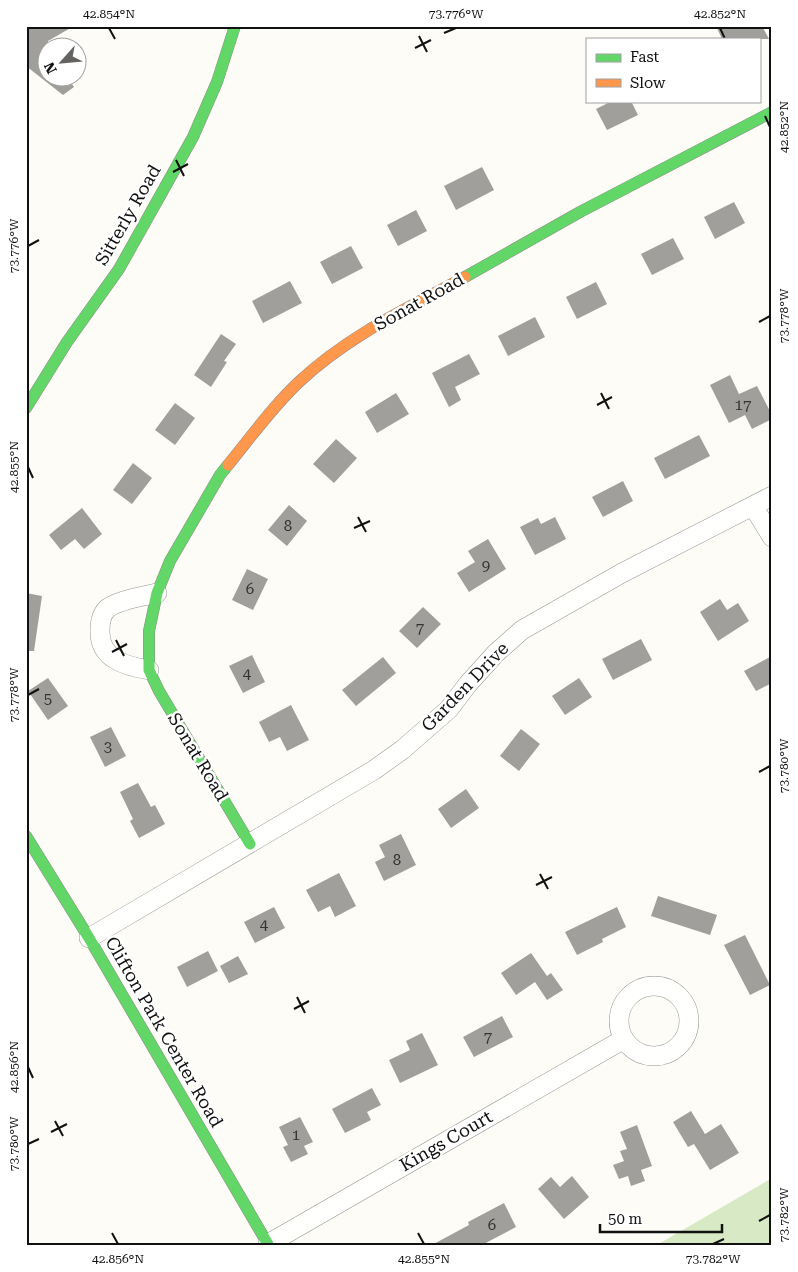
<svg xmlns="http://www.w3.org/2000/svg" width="798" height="1272" viewBox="0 0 798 1272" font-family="'Roboto Serif',serif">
	<rect width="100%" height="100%" fill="#fdfcf7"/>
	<path fill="#d8eac5" d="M 772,1178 L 772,1246 L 655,1246 Z"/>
	<path fill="#a19f9c" d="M 26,26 L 74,26 L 48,41 L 48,78 L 68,78 L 74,87 L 63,95 L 26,66 Z
		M 716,26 L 762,26 L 769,39 L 722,39 Z
		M 612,101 L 631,101 L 638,115 L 607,130 L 596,109 Z
		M 482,167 L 494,190 L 456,210 L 444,186 Z
		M 734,202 L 745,223 L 715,239 L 704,217 Z
		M 416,210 L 427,231 L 398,246 L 387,225 Z
		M 673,238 L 684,259 L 652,275 L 641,254 Z
		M 351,246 L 363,268 L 332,284 L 320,262 Z
		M 290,281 L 302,303 L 263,323 L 252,301 Z
		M 596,282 L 607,304 L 577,319 L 566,297 Z
		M 535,317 L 545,337 L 508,356 L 498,336 Z
		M 221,334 L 236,344 L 224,361 L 227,362 L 211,387 L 194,375 Z
		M 469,354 L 480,374 L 455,387 L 461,400 L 449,407 L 432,373 Z
		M 730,375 L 739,394 L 757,386 L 772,415 L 772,419 L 752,429 L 745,415 L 729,423 L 710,385 Z
		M 396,393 L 409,414 L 377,433 L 365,412 Z
		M 175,403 L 195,418 L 175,445 L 155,430 Z
		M 699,435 L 710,456 L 665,479 L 654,458 Z
		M 336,439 L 357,458 L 334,483 L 313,464 Z
		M 133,463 L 152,478 L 132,504 L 113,490 Z
		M 623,481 L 633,501 L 603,517 L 592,497 Z
		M 289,505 L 307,521 L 287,546 L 268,530 Z
		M 82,508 L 102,534 L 84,549 L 75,539 L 61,550 L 49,535 Z
		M 555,517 L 566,539 L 535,555 L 520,527 L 538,518 L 541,524 Z
		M 488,539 L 506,569 L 469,592 L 457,573 L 475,562 L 468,551 Z
		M 247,569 L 268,579 L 253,610 L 232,600 Z
		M 26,593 L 42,596 L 34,651 L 26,651 Z
		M 720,599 L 727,610 L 738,603 L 749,621 L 718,641 L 700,612 Z
		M 423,607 L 441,624 L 417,648 L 399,631 Z
		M 641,639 L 652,660 L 613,680 L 602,659 Z
		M 252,655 L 265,682 L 243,693 L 229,666 Z
		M 772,656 L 772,683 L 756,691 L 744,671 Z
		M 383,657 L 396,673 L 356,706 L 342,690 Z
		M 48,678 L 68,706 L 48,720 L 28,691 Z
		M 579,678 L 592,697 L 565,715 L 552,696 Z
		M 291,705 L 309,740 L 287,751 L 280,737 L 269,742 L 259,722 Z
		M 111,727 L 126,756 L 105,767 L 90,737 Z
		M 521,729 L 540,744 L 519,771 L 500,756 Z
		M 138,783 L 151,807 L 155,805 L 165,824 L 139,838 L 130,821 L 133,819 L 120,792 Z
		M 466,789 L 479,808 L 451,828 L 438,809 Z
		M 401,834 L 416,865 L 384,881 L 375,862 L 385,857 L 379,845 Z
		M 339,873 L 356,906 L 335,917 L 330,906 L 318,912 L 306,890 Z
		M 658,896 L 717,915 L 710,935 L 651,916 Z
		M 274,907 L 285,928 L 255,943 L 244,922 Z
		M 617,907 L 626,927 L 602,939 L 603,942 L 577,955 L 565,932 Z
		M 745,935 L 770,985 L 750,995 L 724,945 Z
		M 208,951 L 218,971 L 187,987 L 177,967 Z
		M 531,953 L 547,976 L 551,973 L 563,990 L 547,1000 L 535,982 L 516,995 L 501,973 Z
		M 238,956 L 248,974 L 229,983 L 220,966 Z
		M 502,1016 L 513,1037 L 474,1057 L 463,1037 Z
		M 422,1033 L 438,1065 L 400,1083 L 389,1060 L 410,1050 L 406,1041 Z
		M 372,1088 L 381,1105 L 367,1112 L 371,1120 L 345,1133 L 332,1109 Z
		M 691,1111 L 705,1134 L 721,1124 L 739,1153 L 710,1170 L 694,1144 L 688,1147 L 673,1122 Z
		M 300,1117 L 313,1142 L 304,1146 L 308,1154 L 291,1162 L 283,1147 L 288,1145 L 279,1127 Z
		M 637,1125 L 652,1166 L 641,1170 L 645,1181 L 631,1186 L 628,1176 L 619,1179 L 613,1165 L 624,1161 L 620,1151 L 627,1149 L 620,1132 Z
		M 572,1176 L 589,1197 L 564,1219 L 538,1189 L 551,1177 L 560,1187 Z
		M 504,1203 L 516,1227 L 480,1246 L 430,1246 L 469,1225 L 468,1222 Z"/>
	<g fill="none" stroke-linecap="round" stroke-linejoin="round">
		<defs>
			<path id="street" d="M 753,506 L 772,537
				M 149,670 C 125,666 99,659 100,630 C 100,622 102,613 108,608 C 121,599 142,597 157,593
				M 89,938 L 374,770 L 402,750 L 449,709 L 468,684 L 496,653 L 522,630 L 622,573 L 772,496
				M619 1021a35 35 0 1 1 70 0a35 35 0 1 1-70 0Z
				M 268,1244 L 624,1039"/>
			<path id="fast" d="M 465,277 L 580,212 L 772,112
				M 26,408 L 67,342 L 119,269 L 193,137 L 217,82 L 235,26
				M 228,465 L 220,475 L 170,561 L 157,593 L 149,631 L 149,670 L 159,691 L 250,844
				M 26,836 L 89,938 L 269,1246"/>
			<path id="slow" d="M 228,465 C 251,437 273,406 300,381 C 348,336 408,308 465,277"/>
		</defs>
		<use href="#street" stroke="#979795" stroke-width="20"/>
		<use href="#fast" stroke="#8e8d8b" stroke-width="12"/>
		<use href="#slow" stroke="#8e8d8b" stroke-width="12"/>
		<use href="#street" stroke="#fffffe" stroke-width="19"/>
		<use href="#fast" stroke="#63d668" stroke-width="11"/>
		<use href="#slow" stroke="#ff974d" stroke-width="11"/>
	</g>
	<path fill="none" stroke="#111" stroke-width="2" d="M 109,28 L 115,39M 720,28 L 725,39M 444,33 L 456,28M 419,36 L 427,52M 415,48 L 431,40M 765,116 L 770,127M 176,160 L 184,176M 173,172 L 188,164M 28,246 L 39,240M 759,322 L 770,316M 601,393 L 609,409M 597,405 L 612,397M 28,467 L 33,478M 358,517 L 366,532M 354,528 L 370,521M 116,640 L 124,656M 112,652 L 127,644M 28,695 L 39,689M 759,772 L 770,766M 540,874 L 548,889M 536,885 L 552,877M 297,997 L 305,1013M 294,1009 L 309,1001M 28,1067 L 33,1078M 55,1121 L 63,1136M 51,1132 L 67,1124M 28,1144 L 39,1139M 759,1221 L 770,1215M 112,1233 L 118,1244M 418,1233 L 424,1244M 713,1244 L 724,1239"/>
	<g text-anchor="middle" stroke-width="5" stroke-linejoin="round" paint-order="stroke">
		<g font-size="15" fill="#353434">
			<text x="743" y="410">17</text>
			<text x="288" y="531">8</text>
			<text x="486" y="571">9</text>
			<text x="250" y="594">6</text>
			<text x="420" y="633">7</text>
			<text x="247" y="679">4</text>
			<text x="48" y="704">5</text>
			<text x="108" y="752">3</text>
			<text x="397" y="865">8</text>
			<text x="264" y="930">4</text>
			<text x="488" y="1042">7</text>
			<text x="296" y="1140">1</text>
			<text x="492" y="1230">6</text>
		</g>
		<g font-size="18" fill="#111" stroke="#fff">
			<text transform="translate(128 215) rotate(-60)" y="6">Sitterly Road</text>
			<text transform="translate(419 302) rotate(-29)" y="6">Sonat Road</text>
			<text transform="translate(465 687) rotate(-46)" y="6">Garden Drive</text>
			<text transform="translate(198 757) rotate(59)" y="6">Sonat Road</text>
			<text transform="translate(164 1032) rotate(60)" y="6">Clifton Park Center Road</text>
			<text transform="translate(446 1141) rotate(-30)" y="6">Kings Court</text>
		</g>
	</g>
	<rect width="798" height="1272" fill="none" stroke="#ffffff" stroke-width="55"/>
	<rect x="586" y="38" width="175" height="65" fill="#ffffff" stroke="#a0a0a0"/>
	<rect x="596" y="54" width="25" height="8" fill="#63d668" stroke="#a0a0a0"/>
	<text x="630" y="62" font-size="15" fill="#111111">Fast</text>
	<rect x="596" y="79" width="25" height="8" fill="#ff974d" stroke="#a0a0a0"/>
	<text x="630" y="88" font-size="15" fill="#111111">Slow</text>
	<g transform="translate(62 62) rotate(243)"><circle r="24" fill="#ffffff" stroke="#a0a0a0"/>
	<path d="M0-4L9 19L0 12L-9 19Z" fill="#646362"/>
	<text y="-8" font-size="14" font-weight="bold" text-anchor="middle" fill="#111111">N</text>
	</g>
	<path d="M600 1224v8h122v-8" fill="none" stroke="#111111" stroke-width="2.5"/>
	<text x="608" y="1224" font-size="15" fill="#111111" stroke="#ffffff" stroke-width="4" paint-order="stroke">50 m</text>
	<rect x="28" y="28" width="742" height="1216" fill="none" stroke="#111" stroke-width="2"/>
	<g font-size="12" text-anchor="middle" fill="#111">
		<text x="109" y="18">42.854°N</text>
		<text x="456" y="18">73.776°W</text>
		<text x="720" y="18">42.852°N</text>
		<text transform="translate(784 127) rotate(-90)" y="4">42.852°N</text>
		<text transform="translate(14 246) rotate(-90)" y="4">73.776°W</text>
		<text transform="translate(784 316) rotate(-90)" y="4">73.778°W</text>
		<text transform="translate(14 467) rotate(-90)" y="4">42.855°N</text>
		<text transform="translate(14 695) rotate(-90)" y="4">73.778°W</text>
		<text transform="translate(784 766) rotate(-90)" y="4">73.780°W</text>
		<text transform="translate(14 1067) rotate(-90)" y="4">42.856°N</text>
		<text transform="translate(14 1144) rotate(-90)" y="4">73.780°W</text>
		<text transform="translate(784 1215) rotate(-90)" y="4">73.782°W</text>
		<text x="118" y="1263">42.856°N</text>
		<text x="424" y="1263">42.855°N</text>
		<text x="713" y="1263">73.782°W</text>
	</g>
</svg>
